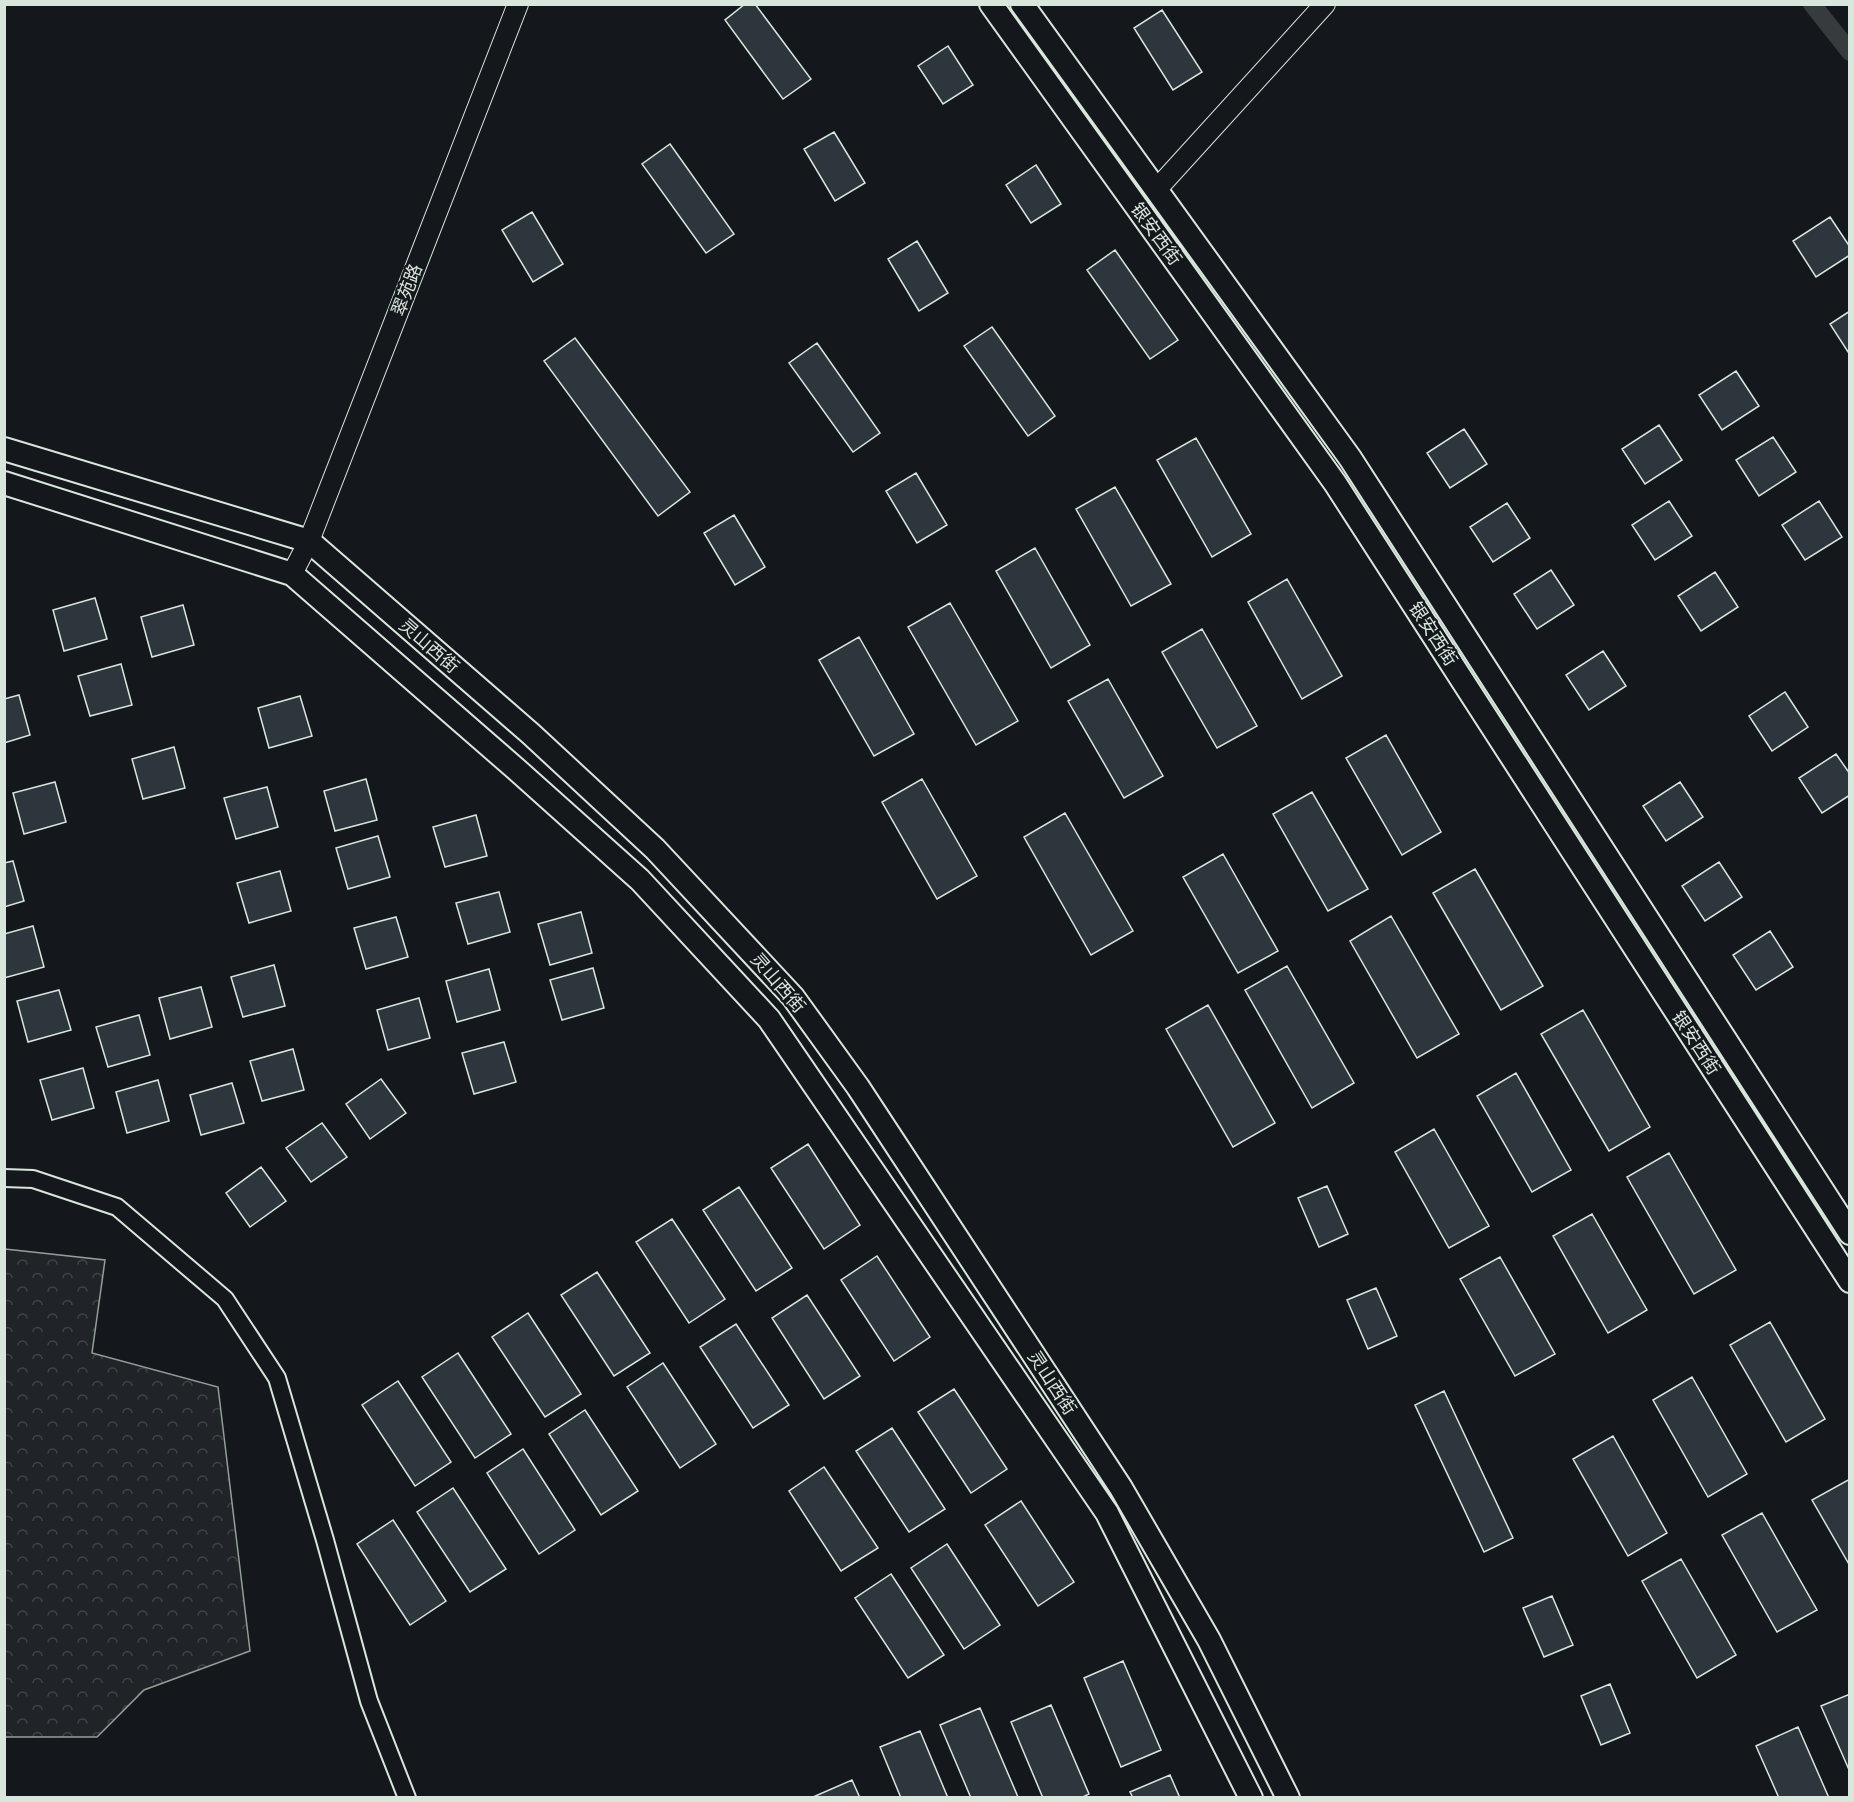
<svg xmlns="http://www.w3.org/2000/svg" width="1854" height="1802" viewBox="0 0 1854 1802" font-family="Inter,'Noto Sans SC',sans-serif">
	<defs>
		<pattern id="forest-crowns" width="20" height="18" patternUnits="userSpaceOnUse" patternTransform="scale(1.5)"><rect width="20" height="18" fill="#202428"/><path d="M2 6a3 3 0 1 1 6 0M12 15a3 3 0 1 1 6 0" fill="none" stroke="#404447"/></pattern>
	</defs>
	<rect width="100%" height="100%" fill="#14181c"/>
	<path fill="url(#forest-crowns)" stroke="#939e99" stroke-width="1.5" d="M 5,1249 L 105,1260 L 92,1353 L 218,1387 L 250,1651 L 144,1690 L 97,1737 L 5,1737 Z"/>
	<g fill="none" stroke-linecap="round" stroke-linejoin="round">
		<path stroke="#363b3e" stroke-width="18" d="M 1812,4 L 1850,52"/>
	</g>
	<path fill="#2c363c" stroke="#d8e6dc" stroke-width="1.5" d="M 745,4 L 755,4 L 811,79 L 783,99 L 725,20 Z
		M 1162,10 L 1202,72 L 1173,90 L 1134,28 Z
		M 948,46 L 973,85 L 943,104 L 918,66 Z
		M 834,132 L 865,183 L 835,201 L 804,149 Z
		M 670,144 L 734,234 L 706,253 L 642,164 Z
		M 1036,165 L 1061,204 L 1031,223 L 1006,185 Z
		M 532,212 L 563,264 L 533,282 L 502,230 Z
		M 1830,217 L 1850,247 L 1850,255 L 1816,277 L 1793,241 Z
		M 917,241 L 948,293 L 919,311 L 888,259 Z
		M 1115,250 L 1178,340 L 1150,359 L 1087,270 Z
		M 1850,311 L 1850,355 L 1830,324 Z
		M 992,327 L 1055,416 L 1028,436 L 964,346 Z
		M 575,338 L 690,492 L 658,516 L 544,361 Z
		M 817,343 L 880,433 L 853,452 L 789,363 Z
		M 1736,371 L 1759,406 L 1722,430 L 1699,395 Z
		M 1659,425 L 1682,460 L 1645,484 L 1622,449 Z
		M 1464,429 L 1487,464 L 1450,488 L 1427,453 Z
		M 1773,437 L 1796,472 L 1759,496 L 1736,460 Z
		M 1196,438 L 1251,534 L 1212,557 L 1157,460 Z
		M 916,473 L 947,525 L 917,543 L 886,491 Z
		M 1115,487 L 1171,584 L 1131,606 L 1076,509 Z
		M 1669,501 L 1692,536 L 1655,560 L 1632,525 Z
		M 1819,501 L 1842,537 L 1805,560 L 1782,525 Z
		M 1507,503 L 1530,538 L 1493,562 L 1470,527 Z
		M 734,515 L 765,567 L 735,585 L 704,533 Z
		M 1035,548 L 1090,645 L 1051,668 L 996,571 Z
		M 1551,570 L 1574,605 L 1537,629 L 1514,594 Z
		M 1715,572 L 1738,607 L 1701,631 L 1678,596 Z
		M 1287,579 L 1342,676 L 1302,699 L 1248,602 Z
		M 95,598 L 107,639 L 64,651 L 53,610 Z
		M 950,603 L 1018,721 L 976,745 L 908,627 Z
		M 183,605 L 194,645 L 152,657 L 141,617 Z
		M 1202,629 L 1257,726 L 1217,748 L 1162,652 Z
		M 859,637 L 914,734 L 874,756 L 819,660 Z
		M 1603,651 L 1626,686 L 1589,710 L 1566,675 Z
		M 121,664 L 132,705 L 90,716 L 78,676 Z
		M 1108,679 L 1163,776 L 1124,798 L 1068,701 Z
		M 1785,692 L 1808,727 L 1772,751 L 1749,716 Z
		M 19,695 L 30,735 L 4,743 L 4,699 Z
		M 300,696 L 312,736 L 269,748 L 258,708 Z
		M 1386,735 L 1441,832 L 1402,855 L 1346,758 Z
		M 174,747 L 185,788 L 143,799 L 132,759 Z
		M 1836,754 L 1850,774 L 1850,795 L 1822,813 L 1799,778 Z
		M 366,779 L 377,820 L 335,831 L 324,791 Z
		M 922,779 L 977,876 L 937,899 L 882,802 Z
		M 55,782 L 66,822 L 24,834 L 13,793 Z
		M 1680,782 L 1703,817 L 1666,841 L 1643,806 Z
		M 267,787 L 278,827 L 236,839 L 224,798 Z
		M 1312,792 L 1368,889 L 1328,911 L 1273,814 Z
		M 1065,813 L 1133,931 L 1091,955 L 1024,837 Z
		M 476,815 L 487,856 L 445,867 L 433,827 Z
		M 378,836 L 390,877 L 348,889 L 336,848 Z
		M 1223,854 L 1278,951 L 1238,973 L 1183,877 Z
		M 13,861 L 24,901 L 4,907 L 4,863 Z
		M 1719,862 L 1742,897 L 1705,921 L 1682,886 Z
		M 1475,869 L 1543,986 L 1501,1010 L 1433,893 Z
		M 280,871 L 291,911 L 249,923 L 237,883 Z
		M 499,892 L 510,932 L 468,944 L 456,903 Z
		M 581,912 L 592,953 L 550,965 L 538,924 Z
		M 1391,916 L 1459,1034 L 1417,1058 L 1350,941 Z
		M 396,917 L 408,957 L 366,969 L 354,928 Z
		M 33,926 L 44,967 L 4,978 L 4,934 Z
		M 1770,931 L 1793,967 L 1756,990 L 1733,955 Z
		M 274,965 L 285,1006 L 243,1017 L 231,977 Z
		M 1287,966 L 1354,1083 L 1312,1108 L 1245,990 Z
		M 593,968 L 604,1008 L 562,1020 L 550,980 Z
		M 489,969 L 500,1010 L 457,1022 L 446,981 Z
		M 201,987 L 212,1027 L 170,1039 L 159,998 Z
		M 59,990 L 71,1030 L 28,1042 L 17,1001 Z
		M 419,998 L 430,1038 L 388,1050 L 377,1010 Z
		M 1208,1005 L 1275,1123 L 1233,1147 L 1166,1029 Z
		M 1583,1010 L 1650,1127 L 1609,1151 L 1541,1034 Z
		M 139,1015 L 150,1055 L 108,1067 L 96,1027 Z
		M 504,1042 L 516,1082 L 474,1094 L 462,1053 Z
		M 293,1049 L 304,1090 L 262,1101 L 250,1061 Z
		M 83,1068 L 94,1108 L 52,1120 L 40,1080 Z
		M 1516,1073 L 1571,1170 L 1532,1192 L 1477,1096 Z
		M 381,1079 L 406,1113 L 370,1139 L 346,1104 Z
		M 158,1080 L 169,1121 L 127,1133 L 116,1092 Z
		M 232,1083 L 244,1123 L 201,1135 L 190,1095 Z
		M 322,1123 L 347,1157 L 311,1182 L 286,1148 Z
		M 1434,1129 L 1489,1226 L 1449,1248 L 1395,1152 Z
		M 808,1144 L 860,1225 L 824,1249 L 771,1168 Z
		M 1669,1153 L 1736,1270 L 1694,1294 L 1627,1177 Z
		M 261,1167 L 286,1201 L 250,1227 L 226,1193 Z
		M 1327,1186 L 1348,1234 L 1319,1247 L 1298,1198 Z
		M 739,1187 L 792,1268 L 756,1291 L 703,1210 Z
		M 1592,1214 L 1647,1310 L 1608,1333 L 1553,1236 Z
		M 672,1219 L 725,1299 L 689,1323 L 636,1242 Z
		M 877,1256 L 930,1337 L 894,1361 L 841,1280 Z
		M 1500,1257 L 1555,1354 L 1515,1376 L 1460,1279 Z
		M 597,1272 L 650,1353 L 614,1376 L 561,1295 Z
		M 1376,1288 L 1397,1336 L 1368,1349 L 1347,1300 Z
		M 807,1295 L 860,1376 L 824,1399 L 772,1318 Z
		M 528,1313 L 581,1394 L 545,1417 L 492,1337 Z
		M 1770,1322 L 1825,1419 L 1786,1442 L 1730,1345 Z
		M 736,1324 L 789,1405 L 753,1428 L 700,1347 Z
		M 458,1353 L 511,1434 L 475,1458 L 422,1377 Z
		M 663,1363 L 716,1444 L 680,1468 L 627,1387 Z
		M 1692,1377 L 1747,1474 L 1708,1497 L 1653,1400 Z
		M 398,1381 L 451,1462 L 415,1486 L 362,1405 Z
		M 954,1389 L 1007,1469 L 971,1493 L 918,1412 Z
		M 1444,1391 L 1513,1538 L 1484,1552 L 1415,1405 Z
		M 585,1410 L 638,1491 L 601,1515 L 549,1434 Z
		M 892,1428 L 945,1509 L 909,1532 L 856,1451 Z
		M 1613,1436 L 1667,1533 L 1628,1556 L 1573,1459 Z
		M 523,1449 L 575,1530 L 539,1554 L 487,1473 Z
		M 824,1467 L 878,1548 L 841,1571 L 789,1491 Z
		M 1850,1479 L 1850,1566 L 1812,1500 Z
		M 453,1488 L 506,1569 L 470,1592 L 417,1512 Z
		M 1021,1501 L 1074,1582 L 1038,1606 L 985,1525 Z
		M 1762,1513 L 1817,1610 L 1777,1632 L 1722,1535 Z
		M 393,1520 L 446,1601 L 410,1625 L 357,1544 Z
		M 947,1544 L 1000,1625 L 964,1649 L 911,1568 Z
		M 1681,1559 L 1736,1655 L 1697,1678 L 1642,1581 Z
		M 891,1574 L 944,1655 L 908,1678 L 855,1598 Z
		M 1552,1596 L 1573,1645 L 1544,1657 L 1523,1608 Z
		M 1123,1661 L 1161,1750 L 1121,1767 L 1084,1678 Z
		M 1610,1684 L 1630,1733 L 1601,1745 L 1581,1696 Z
		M 1850,1694 L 1850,1772 L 1821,1706 Z
		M 1051,1705 L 1089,1794 L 1081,1798 L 1043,1798 L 1011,1722 Z
		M 980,1708 L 1018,1797 L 1017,1798 L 971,1798 L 940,1725 Z
		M 1798,1727 L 1829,1798 L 1779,1798 L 1756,1746 Z
		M 920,1731 L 948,1798 L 901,1798 L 880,1747 Z
		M 1170,1775 L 1180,1798 L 1133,1798 L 1130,1792 Z
		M 852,1780 L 860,1798 L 813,1798 L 813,1797 Z"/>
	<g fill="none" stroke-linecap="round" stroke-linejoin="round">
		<defs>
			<path id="minor" d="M 4,1178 L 33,1179 L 117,1207 L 225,1299 L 277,1378 L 325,1540 L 369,1701 L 407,1798"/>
			<path id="tertiary" d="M 1156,190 L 1325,4
				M 292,574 L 309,541 L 518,4"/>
			<path id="secondary" d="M 991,4 L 1335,483 L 1850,1281
				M 1022,4 L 1350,458 L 1850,1233
				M 4,449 L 309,541 L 531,734 L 655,849 L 793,997 L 858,1087 L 1121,1488 L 1209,1640 L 1288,1798
				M 4,483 L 292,574 L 516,769 L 640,880 L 769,1019 L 1107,1513 L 1251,1798"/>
		</defs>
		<use href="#minor" stroke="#d8e6dc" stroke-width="20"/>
		<use href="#tertiary" stroke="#d8e6dc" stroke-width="22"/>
		<use href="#secondary" stroke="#d8e6dc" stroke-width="26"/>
		<use href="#minor" stroke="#14181c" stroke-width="16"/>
		<use href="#tertiary" stroke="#14181c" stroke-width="20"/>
		<use href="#secondary" stroke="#14181c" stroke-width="22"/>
	</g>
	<g text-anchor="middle" stroke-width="4.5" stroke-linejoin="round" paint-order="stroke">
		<g font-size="18" fill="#d8e6dc" stroke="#14181c">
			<text transform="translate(1156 234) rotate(54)" y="6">银安西街</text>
			<text transform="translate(407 290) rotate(-69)" y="6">翠苑路</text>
			<text transform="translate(1433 634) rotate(57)" y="6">银安西街</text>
			<text transform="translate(429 646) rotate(41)" y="6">灵山西街</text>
			<text transform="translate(778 983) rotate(49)" y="6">灵山西街</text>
			<text transform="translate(1696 1043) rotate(57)" y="6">银安西街</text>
			<text transform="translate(1052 1383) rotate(57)" y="6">灵山西街</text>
		</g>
	</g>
	<rect width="1854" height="1802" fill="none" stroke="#d8e6dc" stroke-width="12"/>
</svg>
